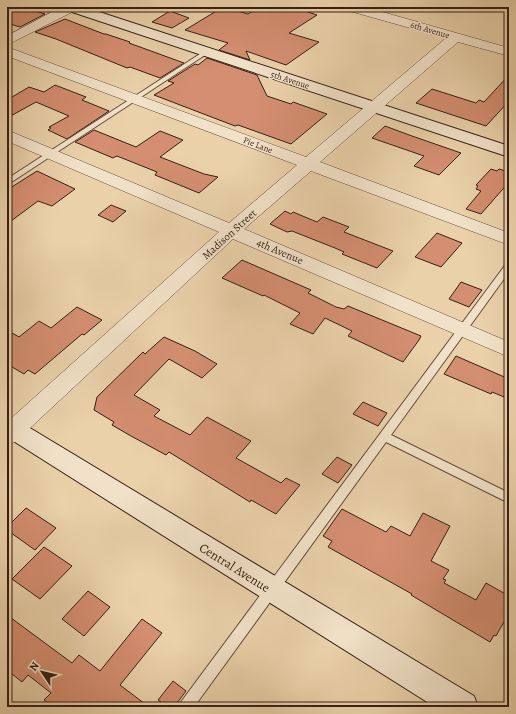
<svg xmlns="http://www.w3.org/2000/svg" width="516" height="714" viewBox="0 0 516 714" font-family="Alegreya,serif">
	<rect width="100%" height="100%" fill="#ead1aa"/>
	<filter id="stains"><feTurbulence type="fractalNoise" baseFrequency=".005" numOctaves="4"/><feColorMatrix values="0 0 0 0 .2 0 0 0 0 .09 0 0 0 0 .02 0 0 0 .5 -.17"/></filter>
	<radialGradient id="worn" r=".72"><stop offset=".6" stop-color="#630" stop-opacity="0"/><stop offset="1" stop-color="#630" stop-opacity=".3"/></radialGradient>
	<g fill="none" stroke-linecap="round" stroke-linejoin="round">
		<path fill="#707a6d" fill-rule="evenodd" d="M 501,7 L 506,7 L 509,9 L 509,11 Z"/>
	</g>
	<path fill="#d48e71" stroke="#351f14" d="M 7,7 L 16,7 L 26,10 L 29,9 L 45,14 L 20,27 L 7,23 Z
		M 223,7 L 248,14 L 259,7 L 293,7 L 317,15 L 289,33 L 319,42 L 286,65 L 246,51 L 250,60 L 219,50 L 228,43 L 185,30 Z
		M 170,11 L 189,18 L 172,28 L 152,22 Z
		M 65,19 L 104,34 L 106,34 L 130,42 L 129,43 L 184,63 L 160,78 L 130,67 L 127,68 L 56,39 L 35,32 Z
		M 207,58 L 257,75 L 267,96 L 291,104 L 293,102 L 327,114 L 291,144 L 238,125 L 235,126 L 154,95 L 174,83 L 168,81 L 195,64 L 198,65 Z
		M 509,75 L 509,101 L 486,126 L 416,103 L 432,89 L 476,103 L 479,100 L 484,102 Z
		M 55,85 L 86,97 L 82,100 L 109,111 L 67,139 L 48,130 L 51,128 L 49,127 L 69,116 L 36,102 L 7,118 L 7,100 L 29,87 L 44,92 Z
		M 385,126 L 412,136 L 461,153 L 439,175 L 414,166 L 424,156 L 372,138 Z
		M 94,130 L 136,147 L 160,131 L 183,140 L 160,157 L 204,174 L 218,177 L 199,193 L 155,175 L 157,172 L 117,156 L 113,158 L 75,142 Z
		M 491,169 L 497,171 L 499,169 L 509,172 L 509,182 L 481,214 L 466,209 L 481,191 L 476,189 L 478,186 L 476,185 Z
		M 37,171 L 75,189 L 52,206 L 38,201 L 7,224 L 7,190 Z
		M 111,205 L 126,211 L 113,222 L 98,215 Z
		M 285,211 L 291,214 L 293,212 L 317,222 L 323,217 L 349,227 L 344,232 L 393,251 L 377,268 L 342,254 L 344,252 L 335,248 L 292,231 L 287,232 L 270,224 Z
		M 437,233 L 462,243 L 441,267 L 415,257 Z
		M 242,260 L 311,290 L 308,293 L 336,307 L 344,309 L 348,306 L 421,336 L 419,340 L 403,362 L 348,336 L 352,331 L 325,318 L 313,334 L 290,324 L 300,313 L 264,295 L 263,296 L 222,278 Z
		M 461,282 L 482,290 L 469,307 L 449,299 Z
		M 77,307 L 102,320 L 84,335 L 82,334 L 35,374 L 28,370 L 24,374 L 7,364 L 7,330 L 19,337 L 39,321 L 51,328 Z
		M 164,337 L 195,351 L 217,364 L 202,378 L 169,359 L 134,395 L 160,410 L 154,416 L 190,435 L 207,417 L 251,441 L 236,458 L 281,483 L 286,478 L 300,485 L 276,514 L 251,500 L 250,502 L 169,452 L 166,455 L 131,436 L 112,425 L 114,422 L 94,410 L 97,397 L 143,352 L 145,354 Z
		M 456,356 L 509,379 L 509,399 L 492,392 L 491,394 L 444,374 Z
		M 363,402 L 387,413 L 378,426 L 353,414 Z
		M 337,457 L 352,465 L 338,483 L 322,474 Z
		M 26,508 L 56,528 L 35,550 L 7,530 L 7,527 Z
		M 342,509 L 386,532 L 391,526 L 410,536 L 423,513 L 450,526 L 431,561 L 449,570 L 443,579 L 446,580 L 444,583 L 476,600 L 486,583 L 509,596 L 509,613 L 496,636 L 494,635 L 490,642 L 411,595 L 412,594 L 328,547 L 332,541 L 323,536 Z
		M 44,547 L 72,566 L 40,599 L 12,579 Z
		M 88,591 L 110,607 L 84,636 L 62,619 Z
		M 7,615 L 72,663 L 79,655 L 100,671 L 142,619 L 162,633 L 120,685 L 149,707 L 53,707 L 44,700 L 51,693 L 28,675 L 22,682 L 7,670 Z
		M 173,681 L 186,691 L 174,707 L 168,707 L 158,700 Z"/>
	<g fill="none" stroke-linecap="round" stroke-linejoin="round">
		<defs>
			<path id="lane" d="M 206,50 L 208,51 L 208,53 L 7,185 L 7,179 Z
				M 509,263 L 509,272 L 391,435 L 509,493 L 509,503 L 386,442 L 194,707 L 179,707 L 181,702 L 506,264 Z"/>
			<path id="street" d="M 61,7 L 77,7 L 76,10 L 7,45 L 7,36 Z
				M 345,7 L 365,7 L 509,48 L 509,56 L 458,42 L 320,162 L 509,233 L 509,245 L 311,171 L 244,229 L 509,342 L 509,357 L 233,239 L 15,442 L 7,445 L 7,422 L 219,232 L 7,141 L 7,130 L 229,223 L 297,165 L 7,56 L 7,47 L 306,157 L 446,38 L 346,10 Z"/>
			<path id="secondary" d="M 64,7 L 84,7 L 509,146 L 509,157 L 66,10 Z
				M 7,416 L 15,419 L 474,696 L 478,707 L 435,707 L 7,437 Z"/>
		</defs>
		<use href="#lane" stroke="#624c3a" stroke-width="2"/>
		<use href="#street" stroke="#624c3a" stroke-width="1"/>
		<use href="#secondary" stroke="#351f14" stroke-width="2"/>
		<use href="#lane" fill="#f1e1c8" fill-rule="evenodd"/>
		<use href="#street" fill="#f1e1c8" fill-rule="evenodd"/>
		<use href="#secondary" fill="#f1e1c8" fill-rule="evenodd"/>
	</g>
	<g text-anchor="middle" stroke-width="3" stroke-linejoin="round" paint-order="stroke">
		<g font-size="9" fill="#351f14" stroke="#f1e1c8">
			<text transform="translate(430 30) rotate(16)" y="3">6th Avenue</text>
			<text transform="translate(290 80) rotate(18)" y="3">5th Avenue</text>
			<text transform="translate(258 145) rotate(21)" y="3">Pie Lane</text>
		</g>
		<g font-size="11" fill="#351f14" stroke="#f1e1c8">
			<text transform="translate(229 234) rotate(-42)" y="4">Madison Street</text>
			<text transform="translate(280 251) rotate(23)" y="4">4th Avenue</text>
		</g>
		<g font-size="13" fill="#351f14" stroke="#f1e1c8">
			<text transform="translate(235 567) rotate(32)" y="5">Central Avenue</text>
		</g>
	</g>
	<rect width="516" height="714" fill="none" stroke="#ead1aa" stroke-width="24"/>
	<rect x="8" y="8" width="500" height="698" fill="none" stroke="#351f14" stroke-width="2"/>
	<rect x="12" y="12" width="492" height="690" fill="none" stroke="#351f14"/>
	<g transform="translate(42 672) rotate(305)" stroke="#f1e1c8" stroke-width="3" paint-order="stroke">
	<path d="M0-3L7 15L0 10L-7 15Z" fill="#351f14"/>
	<text y="-6" font-size="11" font-weight="bold" text-anchor="middle" fill="#351f14">N</text>
	</g>
	<rect width="100%" height="100%" filter="url(#stains)"/>
	<rect width="100%" height="100%" fill="url(#worn)"/>
</svg>
